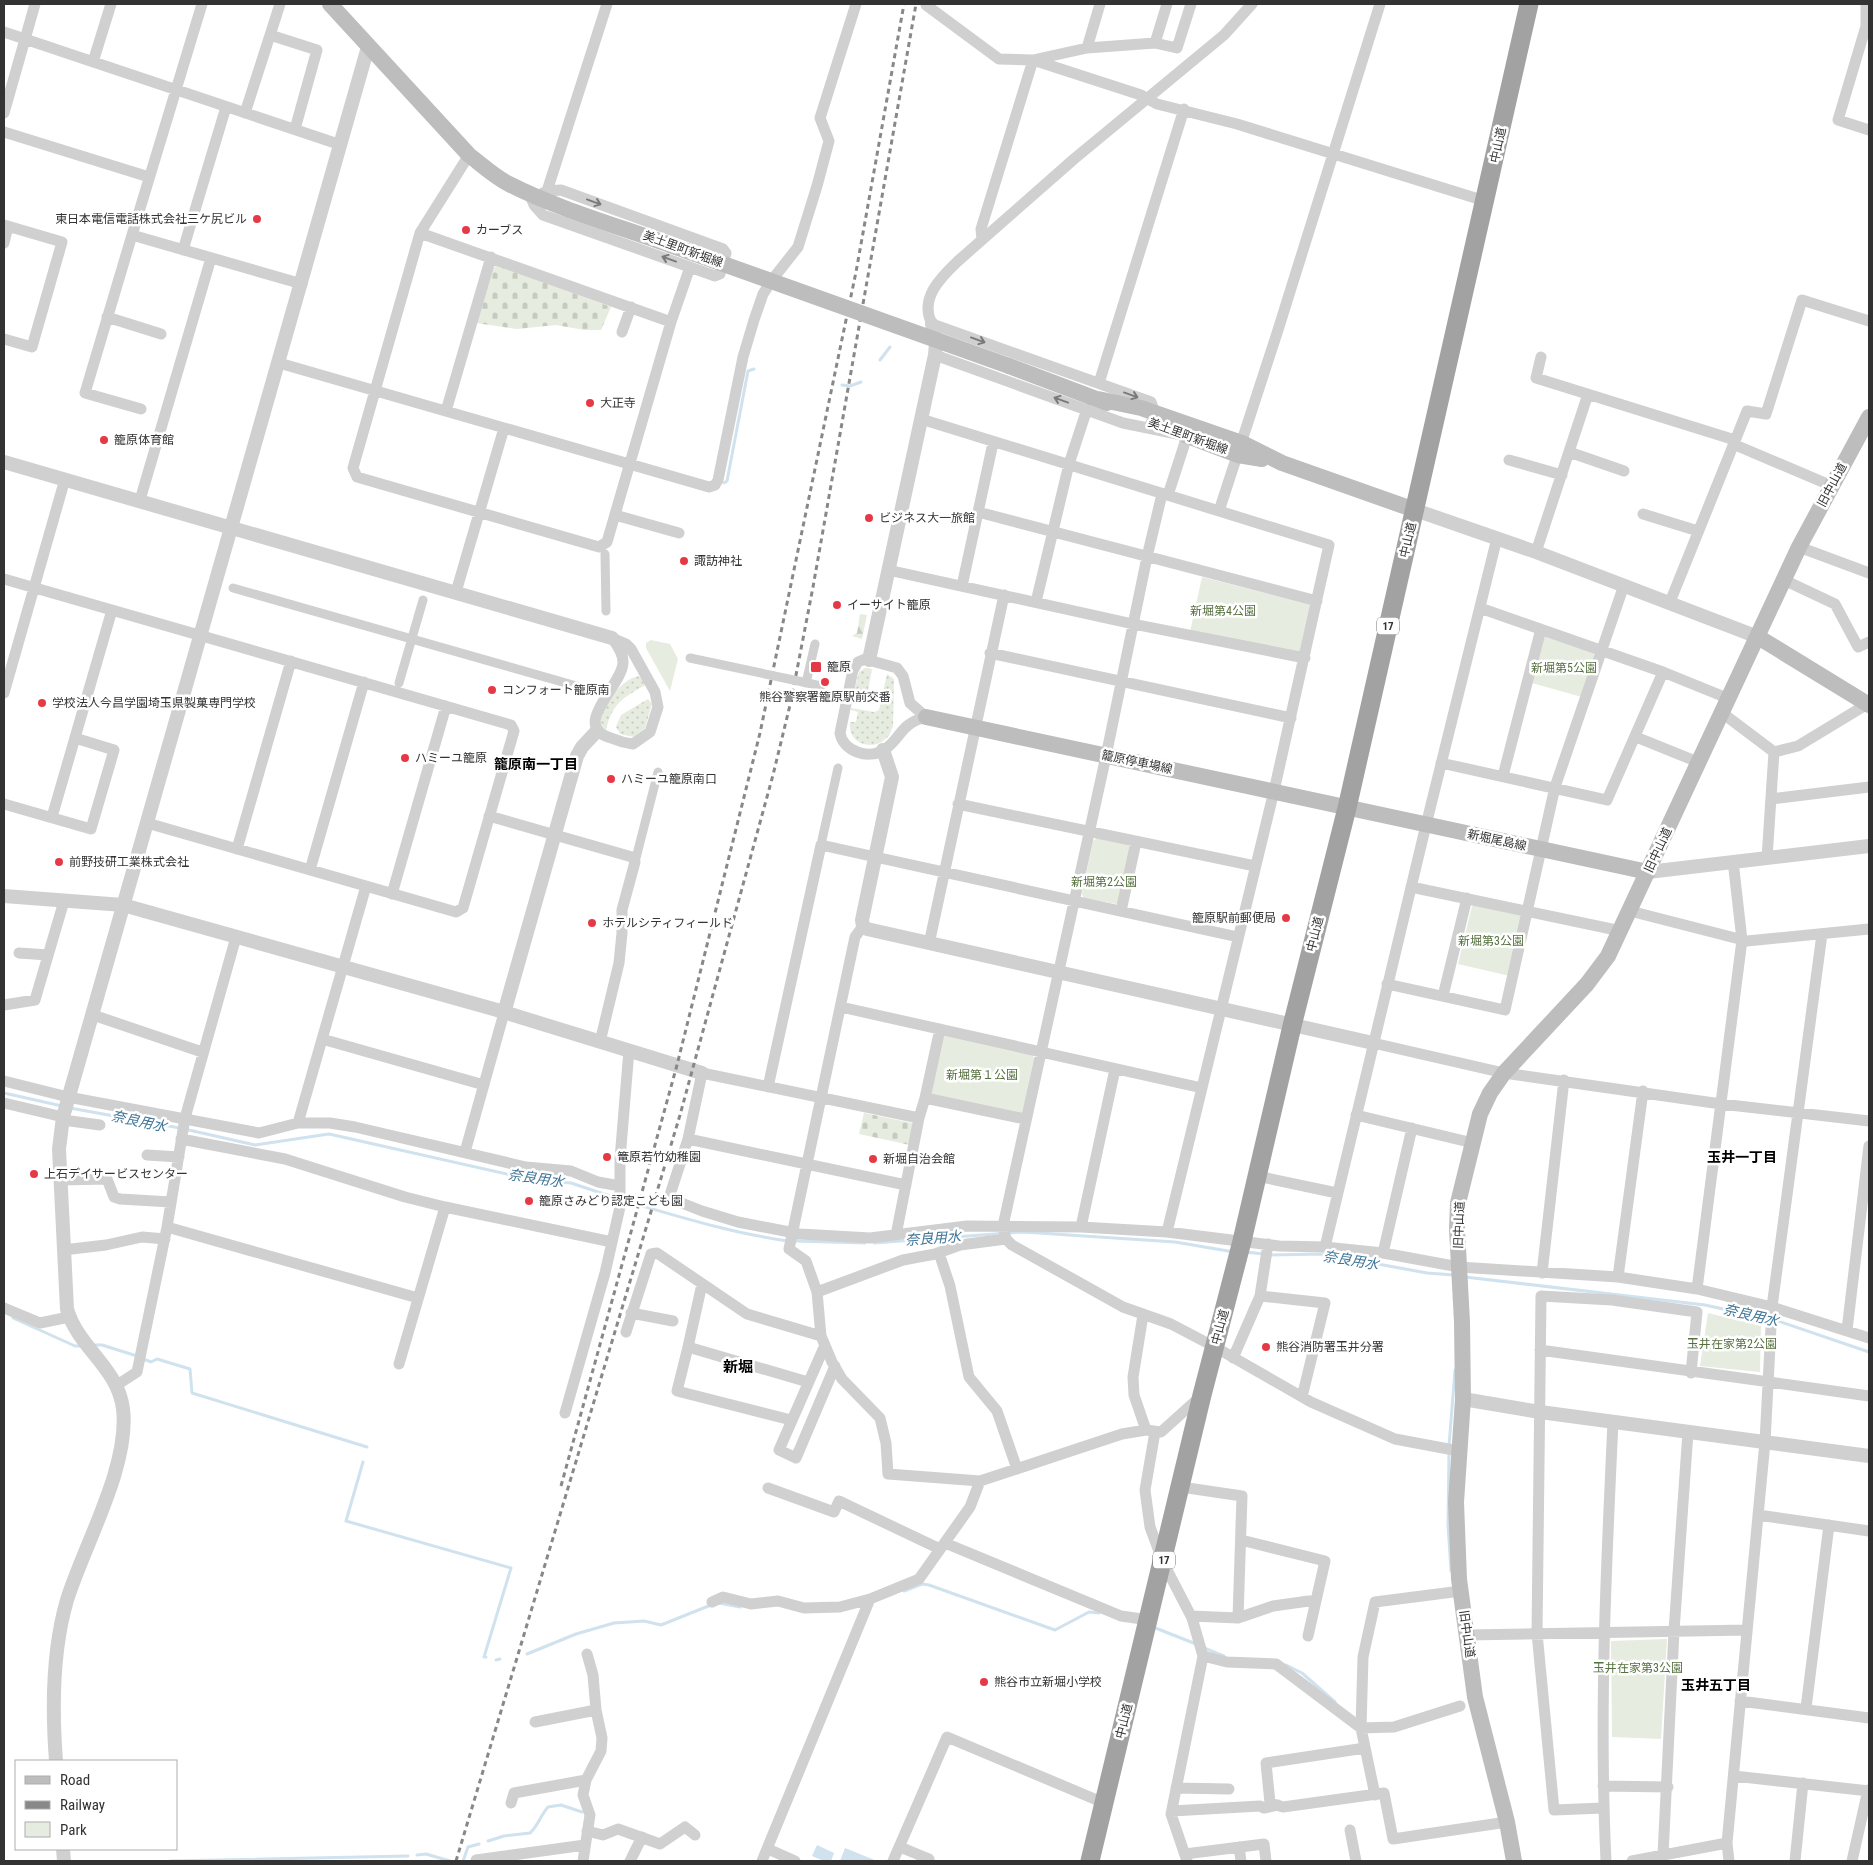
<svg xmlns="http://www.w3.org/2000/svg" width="1873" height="1865" viewBox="0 0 1873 1865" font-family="'Roboto Condensed','Noto Sans JP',sans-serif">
	<defs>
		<pattern id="grass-dots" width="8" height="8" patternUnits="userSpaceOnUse" patternTransform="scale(1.25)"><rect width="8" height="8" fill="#e6ecdf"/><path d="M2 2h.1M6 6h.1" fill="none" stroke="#c6cbc0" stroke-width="1.8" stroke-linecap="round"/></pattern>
		<pattern id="forest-firs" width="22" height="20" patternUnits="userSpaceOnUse" patternTransform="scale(1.25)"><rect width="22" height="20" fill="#e6ecdf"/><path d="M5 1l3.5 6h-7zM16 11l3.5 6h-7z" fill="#c6cbc0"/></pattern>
		<pattern id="cemetery-stones" width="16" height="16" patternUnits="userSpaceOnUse" patternTransform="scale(1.25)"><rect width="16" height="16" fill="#e6ecdf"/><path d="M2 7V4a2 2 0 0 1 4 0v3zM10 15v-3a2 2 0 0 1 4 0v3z" fill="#c6cbc0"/></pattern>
	</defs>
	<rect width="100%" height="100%" fill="#fff"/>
	<path fill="url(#grass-dots)" d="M 865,668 L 872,669 L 866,701 L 855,698 L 853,696 L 859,672 Z
		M 887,674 L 894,679 L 893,726 L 889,736 L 880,743 C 864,749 848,740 850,722 L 856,722 L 858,712 L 851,710 L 851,708 L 874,712 L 879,710 Z
		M 639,676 L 647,684 C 623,698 613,702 606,730 L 600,724 C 603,706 619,680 639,676 Z
		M 648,699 L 652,704 L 645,728 L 634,737 L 620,734 L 616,727 L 621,715 Z"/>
	<path fill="url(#forest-firs)" d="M 860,614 L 867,615 L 862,639 L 852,636 L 857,633 Z"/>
	<path fill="url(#cemetery-stones)" d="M 498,265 L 611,307 L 601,330 L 584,330 L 556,325 L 517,329 L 476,323 L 492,268 Z
		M 864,1113 L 912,1123 L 914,1127 L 910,1145 L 859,1134 Z"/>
	<path fill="#e6ecdf" d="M 1202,577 L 1309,604 L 1311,608 L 1302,651 L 1297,654 L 1190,632 Z
		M 1547,636 L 1593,653 L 1595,658 L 1582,697 L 1532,683 L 1543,638 Z
		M 651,640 L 670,644 L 678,659 L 670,691 L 646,648 L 646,643 Z
		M 1097,838 L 1128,844 L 1131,849 L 1120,901 L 1116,904 L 1084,898 L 1082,894 L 1093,841 Z
		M 1476,904 L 1521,915 L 1523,918 L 1510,976 L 1458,964 L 1472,906 Z
		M 948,1035 L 1032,1054 L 1034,1058 L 1023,1112 L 1019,1115 L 933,1096 L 931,1093 L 943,1037 Z
		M 1708,1313 L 1761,1326 L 1760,1372 L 1700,1366 Z
		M 1667,1639 L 1661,1739 L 1612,1737 L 1611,1641 Z"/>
	<path fill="#cfe2ee" d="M 817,1845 L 834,1853 L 831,1861 L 824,1861 L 812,1856 Z
		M 845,1848 L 877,1861 L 840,1861 Z"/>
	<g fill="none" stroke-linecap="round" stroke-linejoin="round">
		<path stroke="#cfe2ee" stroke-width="3" d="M 880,360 L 890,347
			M 842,385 L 850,386 L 861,382
			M 724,483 L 727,481 L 748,371 L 754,369
			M 4,1093 L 62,1106
			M 70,1108 L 180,1128 L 255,1145 L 329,1134 L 533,1180 L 571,1183 L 616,1198
			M 622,1200 C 677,1216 731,1233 788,1241
			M 794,1241 L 865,1243
			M 874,1243 L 1023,1232 L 1175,1242 L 1234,1252
			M 1245,1252 L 1264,1254
			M 1270,1255 L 1323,1254 L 1427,1273 L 1454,1275
			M 1465,1277 L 1705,1305 L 1769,1319
			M 13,1318 L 75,1346 L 81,1346
			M 1775,1320 L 1869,1352
			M 92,1345 L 102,1345 L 137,1356
			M 143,1359 L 151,1362 L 157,1359 L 190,1369 L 192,1393 L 367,1447
			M 1449,1446 L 1455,1370
			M 1449,1453 L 1448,1525 L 1451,1571
			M 363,1462 L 346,1521 L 511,1568 L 484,1657 L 486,1657
			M 904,1591 L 922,1584 L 929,1585 L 1055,1630 L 1089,1612 L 1099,1613
			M 719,1603 L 740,1607
			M 1153,1627 L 1196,1644
			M 1204,1648 L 1224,1656
			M 527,1654 L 576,1634 L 614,1623 L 644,1621 L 661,1625 L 711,1605
			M 496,1660 L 500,1659
			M 1286,1665 L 1302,1673 L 1335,1702
			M 488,1841 L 504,1836 L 530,1833 C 538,1826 540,1816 548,1807 L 561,1805 L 582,1812
			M 417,1855 L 426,1854 L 450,1861
			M 170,1861 L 408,1856
			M 463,1861 L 468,1847 L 479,1844"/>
		<path stroke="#d0d0d0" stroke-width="9" d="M 605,554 L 606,611
			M 233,588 L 587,689
			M 803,682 L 821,686
			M 399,683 L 423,600
			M 806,683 L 815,644
			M 822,840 L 838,768
			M 635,862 L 658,772"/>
		<path stroke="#d0d0d0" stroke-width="11" d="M 202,4 L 132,235 L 302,284
			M 1866,4 L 1866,26 L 1838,120 L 1869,130
			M 926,5 L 999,59 L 1033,60 L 1141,95 L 1157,104 L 1237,124 L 1485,201
			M 4,32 L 341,145
			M 270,35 L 317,50 L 295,129
			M 1155,43 L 1167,4
			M 1087,48 L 1100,4
			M 93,62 L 111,4
			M 4,113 L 35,4
			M 245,113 L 280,4
			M 4,132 L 149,177
			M 469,155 L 420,233 L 353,468 L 357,477 L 599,547 L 607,542 L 671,322 L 690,267
			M 529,193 L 534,205 L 543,215 L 715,276 L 720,274 L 726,253 L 723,249 L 561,190 L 547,191
			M 543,193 L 547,191 L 607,4
			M 4,225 L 62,242 L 32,347 L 4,339
			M 420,233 L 671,322
			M 132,235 L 85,393 L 141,409
			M 982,240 L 981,229 L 1033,60 L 1087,48 L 1155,43 L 1177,48 L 1191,4
			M 4,243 L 8,226
			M 183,250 L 226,107
			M 107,317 L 161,334
			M 622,332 L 631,307
			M 935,355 L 1123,423 L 1187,436
			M 1541,357 L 1536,378 L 1735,440
			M 279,363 L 709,487 L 715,485 L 718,480 L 743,357 L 754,320 L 763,294 L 772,280 L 798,247 L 817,186 L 829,141 L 820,118 L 856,4
			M 1099,383 L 1184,109
			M 446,411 L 491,257
			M 921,419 L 1219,511 L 1278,330 L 1380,4
			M 1151,423 L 1155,413 L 1151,402 L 932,324 C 919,299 940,278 958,261 L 1074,159 L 1224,35 L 1252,4
			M 1733,444 L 1832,486
			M 1569,452 L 1624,471
			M 1509,460 L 1562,475
			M 1162,494 L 1147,557 L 1106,756 L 1003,1226 L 1006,1239 L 1012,1245 L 1123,1307 L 1171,1324 L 1215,1347 L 1311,1402 L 1395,1439 L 1459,1451
			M 1168,495 L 1189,430
			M 140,500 L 211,258
			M 978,512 L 1317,601
			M 1643,514 L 1698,531
			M 615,515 L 679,533
			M 1799,547 L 1869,573
			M 1536,552 L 1588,394
			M 888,570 L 1133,624 L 1305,658
			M 4,579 L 511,725 L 514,731 L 463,908 L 456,912 L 147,823
			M 1784,580 L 1835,604 L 1858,647 L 1869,642
			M 962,586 L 993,443
			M 456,592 L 504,428
			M 1036,602 L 1069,464 L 1087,409
			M 1670,602 L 1747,411 L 1766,414 L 1802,300 L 1869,321
			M 1480,608 L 1663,672
			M 612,638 L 626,644 L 631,649 L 655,692 L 658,707 L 650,732 L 633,744 C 625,743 618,741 611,738 C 569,726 624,684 623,662 C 623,653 617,645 612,638 Z
			M 990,653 L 1291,718
			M 865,659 L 897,668 L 903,676 L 910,703 L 926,717 C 899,724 902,738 884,750 C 868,760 843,751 840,733 L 853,670 L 858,662 Z
			M 4,693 L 65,479
			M 1721,712 L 1774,752
			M 1636,737 L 1698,762
			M 1441,763 L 1607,800 L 1663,672 L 1727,698
			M 1503,776 L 1541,629
			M 1771,799 L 1869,787
			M 4,804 L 91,829 L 114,750 L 75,738
			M 958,804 L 1255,866
			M 489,816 L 632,857 L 635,862 L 622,910 L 622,933 L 619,963 L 600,1042
			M 52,817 L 112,610
			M 237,849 L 291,661
			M 1767,858 L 1774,752 L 1798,746 L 1869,703
			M 310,870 L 364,682
			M 1411,887 L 1621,931
			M 392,894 L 446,706
			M 1121,911 L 1136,842
			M 1630,911 L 1747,941 L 1869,929
			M 863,926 L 855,937 L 789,1249 L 806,1261 L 817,1292 L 821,1336 L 832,1362 L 842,1379 L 880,1418 L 886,1443 L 888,1474 L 980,1481 L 1122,1434 L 1146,1430 L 1161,1432 L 1201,1396
			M 929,944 L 1004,595
			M 19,953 L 48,955
			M 1387,984 L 1505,1010 L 1555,787 L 1624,585
			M 1443,996 L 1467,898
			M 4,1005 L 35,1000 L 64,901
			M 841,1007 L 1202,1088
			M 93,1015 L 202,1052
			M 940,1029 L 925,1098 L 1025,1119
			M 322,1039 L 484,1085
			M 1373,1043 L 1504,1073 L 1721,1104 L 1869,1121
			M 4,1081 L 68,1097 L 259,1133 L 298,1123 L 330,1123 L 355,1127 L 526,1167 L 571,1171 L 598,1182 L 620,1186
			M 768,1087 L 821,845 L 1238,937
			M 4,1103 L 63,1117
			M 1356,1115 L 1473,1143
			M 919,1118 L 702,1073 L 688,1139 L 669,1198 L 702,1211 L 738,1222 L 800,1234 L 870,1238 L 967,1226 L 1081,1227 L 1167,1232 L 1279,1246 L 1325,1247 L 1383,1253 L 1459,1267 L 1618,1277 L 1697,1289 L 1772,1307 L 1869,1338
			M 63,1120 L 100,1125
			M 298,1123 L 366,886
			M 181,1139 L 285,1159 L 405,1197 L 445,1207 L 612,1242
			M 688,1139 L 906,1185
			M 465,1152 L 504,1013
			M 147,1155 L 179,1157
			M 1257,1176 L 1337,1193
			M 60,1180 L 107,1179 L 114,1197 L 120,1199 L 171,1202
			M 167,1227 L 418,1298
			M 1081,1227 L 1115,1069
			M 1167,1232 L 1274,791 L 1329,545 L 1219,511
			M 896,1235 L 919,1118 L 925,1098
			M 1325,1247 L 1426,825 L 1497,538
			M 63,1250 L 106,1245 L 142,1237 L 165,1239
			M 939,1253 L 950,1286 L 969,1377 L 997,1411 L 1017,1469
			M 1383,1253 L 1412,1128
			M 1542,1273 L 1564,1080
			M 1618,1277 L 1643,1091
			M 702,1284 L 688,1347 L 808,1382
			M 1697,1289 L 1742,940 L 1733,861
			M 817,1292 L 903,1260 L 935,1254 L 960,1245 L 1006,1239
			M 1260,1296 L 1325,1303 L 1302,1397
			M 4,1308 L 40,1323 L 69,1317
			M 631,1313 L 673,1321
			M 1143,1315 L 1133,1377 L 1134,1395 L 1146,1430
			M 1847,1330 L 1869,1146
			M 626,1332 L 651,1254 L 657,1253 L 747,1314 L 821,1336
			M 825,1345 L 779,1450 L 796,1458 L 835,1366
			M 688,1347 L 677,1391 L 791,1420
			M 1540,1350 L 1869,1396
			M 1233,1358 L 1260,1296 L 1268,1244
			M 399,1364 L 445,1207
			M 117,1385 L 137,1372 L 167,1227 L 185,1118 L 236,937
			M 565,1413 L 605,1273 L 620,1207 L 620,1159 L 629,1050
			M 1155,1432 L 1145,1490 L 1150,1527 L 1163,1562 L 1192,1618 L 1203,1656 L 1171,1814 L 1187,1861
			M 1181,1487 L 1242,1496 L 1238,1618 L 1191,1616
			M 768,1488 L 834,1512 L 839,1501 L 940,1549
			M 1758,1515 L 1869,1531
			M 1241,1540 L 1325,1561 L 1308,1636
			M 945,1543 L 1121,1616 L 1149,1620
			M 712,1602 L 723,1597 L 751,1604 L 778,1601 L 804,1608 L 840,1607 L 870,1599
			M 1238,1618 L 1273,1606 L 1316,1600
			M 1467,1635 L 1747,1630
			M 1203,1656 L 1227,1662 L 1276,1664 L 1361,1728 L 1394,1727 L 1460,1706
			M 1740,1701 L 1869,1718
			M 1806,1708 L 1829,1525
			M 535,1722 L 596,1710
			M 1365,1748 L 1266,1763 L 1270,1803 L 1283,1807 L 1384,1793 L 1393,1839 L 1507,1822
			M 1734,1776 L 1869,1791
			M 1603,1786 L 1668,1787
			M 1176,1788 L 1229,1789
			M 1375,1795 L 1361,1728 L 1363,1657 L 1375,1602 L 1461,1591
			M 511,1803 L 514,1793 L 586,1780
			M 1603,1808 L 1554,1810 L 1537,1633 L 1541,1296 L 1612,1300 L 1697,1312 L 1691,1373
			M 1172,1811 L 1260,1806 L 1264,1808 L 1278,1805
			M 1350,1830 L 1356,1861
			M 587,1831 L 603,1835 L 618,1829 L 660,1844 L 685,1827 L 695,1835
			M 900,1847 L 929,1859 L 928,1861
			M 1239,1847 L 1241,1861
			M 768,1849 L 795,1861
			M 1185,1854 L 1264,1844 L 1266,1861
			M 1663,1855 L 1674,1631 L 1688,1432
			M 476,1860 L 585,1845
			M 583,1861 L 590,1815 L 583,1795 L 586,1780 L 601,1751 L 602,1738 L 596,1710 L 593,1675 L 587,1654
			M 630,1861 L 642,1837
			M 762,1861 L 870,1599 L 919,1579 L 970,1507 L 980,1481
			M 893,1861 L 947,1737 L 1104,1803
			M 1606,1861 C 1599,1715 1606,1569 1613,1422
			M 1632,1861 L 1727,1843
			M 1729,1861 L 1727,1843 L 1765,1442 L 1772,1307 L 1822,934
			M 1795,1861 L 1803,1783
			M 1852,1861 L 1868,1790"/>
		<path stroke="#d0d0d0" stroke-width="14" d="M 4,462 L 612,638
			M 1415,510 L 1536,552 L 1758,637
			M 869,660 L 935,355 L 936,343 L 932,324
			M 883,750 L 892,777 L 862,920 L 863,926 L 867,929 L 1373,1043
			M 1648,872 L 1869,846
			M 4,896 L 123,905 L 497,1010 L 702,1073
			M 504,1013 L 577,756 L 582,747 L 597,731
			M 1463,1399 L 1540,1412 L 1869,1456
			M 56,1761 C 52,1709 52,1651 67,1600 C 84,1545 130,1466 123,1409 C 118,1367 78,1348 67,1309 L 59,1149 L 63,1117 L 368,47
			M 63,1849 L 64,1861"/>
		<path stroke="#bdbdbd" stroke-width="16" d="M 330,4 L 469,155 C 482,165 495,177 509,184 C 558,209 618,226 670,245
			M 1009,366 L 1107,403
			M 1098,399 L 1141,408 L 1242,443 L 1282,463 L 1415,510
			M 1185,435 L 1238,455 L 1262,459
			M 1758,637 L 1869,705
			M 926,717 L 1648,872
			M 1514,1861 L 1507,1822 L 1475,1697 L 1459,1579 L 1456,1502 L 1463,1399 L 1462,1322 L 1457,1229 L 1458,1203 L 1480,1114 L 1490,1093 L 1504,1073 L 1587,984 L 1608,956 L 1799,547 L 1869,417"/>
		<path stroke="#a2a2a2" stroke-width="19" d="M 1090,1861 L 1202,1395 L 1242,1241 L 1292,1026 L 1347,808 L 1529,4"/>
		<path stroke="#888" stroke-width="3" stroke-dasharray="5 4" stroke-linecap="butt" d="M 561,1486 L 677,1065 L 760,733 L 856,272 L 904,4
			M 456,1861 L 680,1115 L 773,775 L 791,701 L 813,587 L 916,4"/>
		<path stroke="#d0d0d0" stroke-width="9" d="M 690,658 L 803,682"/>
		<path stroke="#bdbdbd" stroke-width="16" d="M 670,245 L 1009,366"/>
	</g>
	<defs><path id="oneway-shaft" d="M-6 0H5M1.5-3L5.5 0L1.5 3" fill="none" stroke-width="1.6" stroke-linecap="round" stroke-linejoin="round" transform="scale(1.25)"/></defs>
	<g stroke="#7a7a7a">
		<use href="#oneway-shaft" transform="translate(594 202) rotate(20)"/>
		<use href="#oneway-shaft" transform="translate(669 259) rotate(-160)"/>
		<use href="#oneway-shaft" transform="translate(978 340) rotate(20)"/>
		<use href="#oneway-shaft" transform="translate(1131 395) rotate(20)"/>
		<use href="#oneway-shaft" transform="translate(1061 400) rotate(-160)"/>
	</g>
	<g fill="#e63946" stroke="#fff" stroke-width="2">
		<circle cx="257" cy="219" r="5"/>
		<circle cx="466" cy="230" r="5"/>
		<circle cx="590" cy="403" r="5"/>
		<circle cx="104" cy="440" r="5"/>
		<circle cx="869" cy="518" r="5"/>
		<circle cx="684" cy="561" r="5"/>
		<circle cx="837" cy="605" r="5"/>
		<rect x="810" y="661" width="12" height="12" rx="2.5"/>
		<circle cx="825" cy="682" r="5"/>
		<circle cx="492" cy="690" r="5"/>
		<circle cx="42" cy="703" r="5"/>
		<circle cx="405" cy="758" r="5"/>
		<circle cx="611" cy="779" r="5"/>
		<circle cx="59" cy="862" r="5"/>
		<circle cx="1286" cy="918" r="5"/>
		<circle cx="592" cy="923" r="5"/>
		<circle cx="607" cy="1157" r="5"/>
		<circle cx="873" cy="1159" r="5"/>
		<circle cx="34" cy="1174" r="5"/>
		<circle cx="529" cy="1201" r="5"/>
		<circle cx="1266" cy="1347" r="5"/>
		<circle cx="984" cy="1682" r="5"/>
	</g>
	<g text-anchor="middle" stroke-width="5" stroke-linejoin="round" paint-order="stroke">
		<g fill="#fff" stroke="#707070" stroke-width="1">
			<rect x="1377" y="617.5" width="22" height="17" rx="4"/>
			<rect x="1153" y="1551.5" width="22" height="17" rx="4"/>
		</g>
		<g font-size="11" font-weight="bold" fill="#333">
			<text x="1388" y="630">17</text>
			<text x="1164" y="1564">17</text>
		</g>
		<g font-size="12" fill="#333" stroke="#fff">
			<text transform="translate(1498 145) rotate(-78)" y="4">中山道</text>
			<text transform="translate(683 249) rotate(20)" y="4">美土里町新堀線</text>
			<text transform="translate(1188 436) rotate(20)" y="4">美土里町新堀線</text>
			<text transform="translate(1832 485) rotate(-62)" y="4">旧中山道</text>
			<text transform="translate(1408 540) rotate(-77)" y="4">中山道</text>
			<text transform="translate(1137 762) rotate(12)" y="4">籠原停車場線</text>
			<text transform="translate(1497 840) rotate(12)" y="4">新堀尾島線</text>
			<text transform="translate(1658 850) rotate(-65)" y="4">旧中山道</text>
			<text transform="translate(1315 934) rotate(-76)" y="4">中山道</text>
			<text transform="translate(1459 1225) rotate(-88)" y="4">旧中山道</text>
			<text transform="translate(1220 1327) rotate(-75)" y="4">中山道</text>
			<text transform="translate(1467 1634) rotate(82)" y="4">旧中山道</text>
			<text transform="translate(1124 1721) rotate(-76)" y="4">中山道</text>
		</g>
		<g font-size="12" fill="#333" stroke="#fff" text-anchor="start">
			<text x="247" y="223" text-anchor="end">東日本電信電話株式会社三ケ尻ビル</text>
			<text x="476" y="234">カーブス</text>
			<text x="600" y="407">大正寺</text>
			<text x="114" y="444">籠原体育館</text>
			<text x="879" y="522">ビジネス大一旅館</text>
			<text x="694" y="565">諏訪神社</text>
			<text x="847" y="609">イーサイト籠原</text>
			<text x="827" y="671">籠原</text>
			<text x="502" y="694">コンフォート籠原南</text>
			<text x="825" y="701" text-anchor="middle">熊谷警察署籠原駅前交番</text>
			<text x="52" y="707">学校法人今昌学園埼玉県製菓専門学校</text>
			<text x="415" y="762">ハミーユ籠原</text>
			<text x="621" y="783">ハミーユ籠原南口</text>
			<text x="69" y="866">前野技研工業株式会社</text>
			<text x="1276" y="922" text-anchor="end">籠原駅前郵便局</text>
			<text x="602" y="927">ホテルシティフィールド</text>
			<text x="617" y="1161">篭原若竹幼稚園</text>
			<text x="883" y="1163">新堀自治会館</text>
			<text x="44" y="1178">上石デイサービスセンター</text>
			<text x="539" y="1205">籠原さみどり認定こども園</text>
			<text x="1276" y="1351">熊谷消防署玉井分署</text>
			<text x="994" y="1686">熊谷市立新堀小学校</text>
		</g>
		<g font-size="12" fill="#56703f" stroke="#fff">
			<text x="1223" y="615">新堀第4公園</text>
			<text x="1564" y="672">新堀第5公園</text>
			<text x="1104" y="886">新堀第2公園</text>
			<text x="1491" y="945">新堀第3公園</text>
			<text x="982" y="1079">新堀第１公園</text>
			<text x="1732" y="1348">玉井在家第2公園</text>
			<text x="1638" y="1672">玉井在家第3公園</text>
		</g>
		<g font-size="14" font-weight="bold" fill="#000" stroke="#fff">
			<text x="536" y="769">籠原南一丁目</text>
			<text x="1742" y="1162">玉井一丁目</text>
			<text x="1716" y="1690">玉井五丁目</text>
		</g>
		<g font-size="14" font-style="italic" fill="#3f7597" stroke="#fff">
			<text transform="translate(139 1121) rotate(12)" y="5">奈良用水</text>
			<text transform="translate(536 1178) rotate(8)" y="5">奈良用水</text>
			<text transform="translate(933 1238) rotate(-4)" y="5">奈良用水</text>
			<text transform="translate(1351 1260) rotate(9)" y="5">奈良用水</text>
			<text transform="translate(1751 1315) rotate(13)" y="5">奈良用水</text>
		</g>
		<g font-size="15" font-weight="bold" fill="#000" stroke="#fff">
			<text x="738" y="1372">新堀</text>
		</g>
	</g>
	<rect width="1873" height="1865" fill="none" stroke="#333333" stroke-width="10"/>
	<rect x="15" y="1760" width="162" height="90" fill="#ffffff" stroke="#adadad"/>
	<rect x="25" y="1776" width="25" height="8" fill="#bdbdbd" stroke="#adadad"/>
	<text x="60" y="1785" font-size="15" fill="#333333">Road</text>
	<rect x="25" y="1801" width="25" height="8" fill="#888888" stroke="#adadad"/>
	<text x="60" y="1810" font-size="15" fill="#333333">Railway</text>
	<rect x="25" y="1822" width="25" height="15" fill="#e6ecdf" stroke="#adadad"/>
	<text x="60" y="1835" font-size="15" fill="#333333">Park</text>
</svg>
